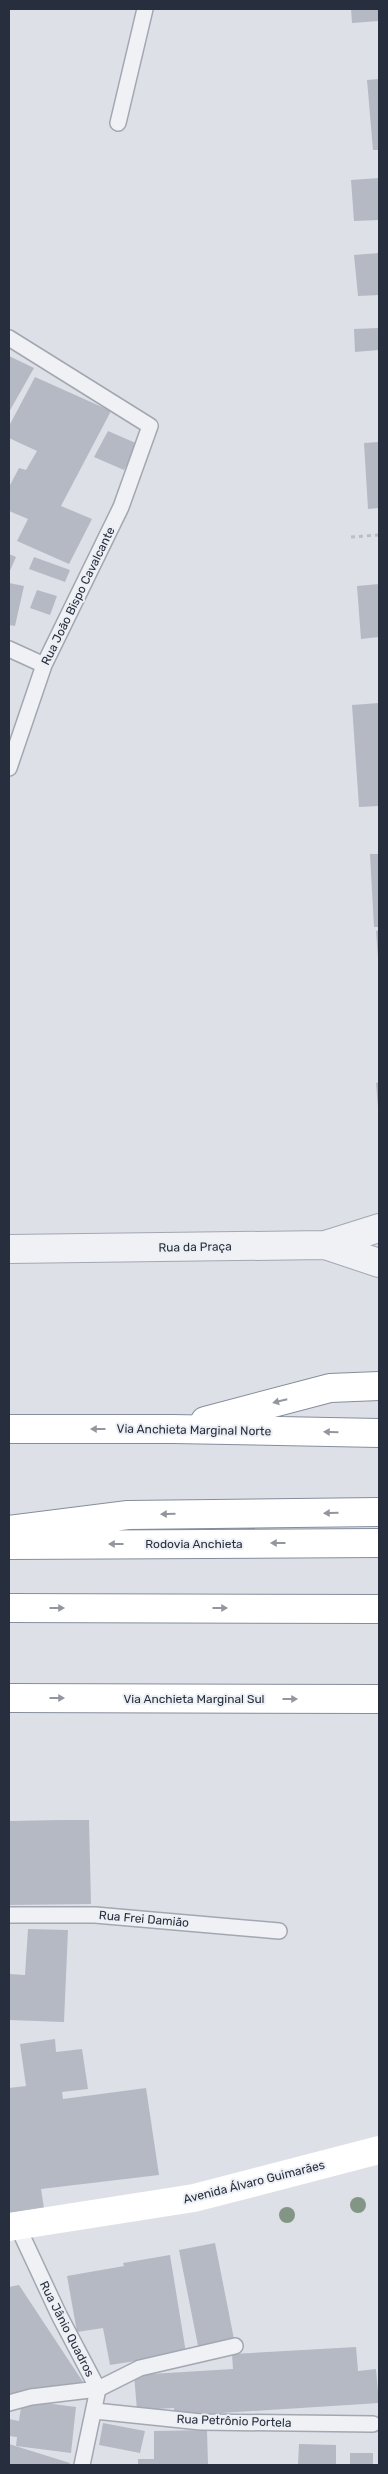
<svg xmlns="http://www.w3.org/2000/svg" width="388" height="2474" viewBox="0 0 388 2474" font-family="Rubik,sans-serif">
	<rect width="100%" height="100%" fill="#dde0e7"/>
	<path fill="#b5b9c3" d="M 351,9 L 379,9 L 379,21 L 352,23 Z
		M 379,79 L 379,150 L 373,150 L 367,80 Z
		M 379,178 L 379,220 L 354,221 L 351,180 Z
		M 379,253 L 379,295 L 358,296 L 354,255 Z
		M 379,328 L 379,350 L 355,352 L 354,329 Z
		M 9,356 L 34,368 L 9,412 Z
		M 35,377 L 111,411 L 61,506 L 92,519 L 69,564 L 17,541 L 28,519 L 9,511 L 9,487 L 19,468 L 26,470 L 37,451 L 9,438 L 9,426 Z
		M 108,431 L 138,444 L 124,470 L 94,457 Z
		M 379,442 L 379,508 L 368,509 L 364,443 Z
		M 9,554 L 16,557 L 9,573 Z
		M 34,557 L 70,570 L 65,582 L 29,569 Z
		M 9,583 L 24,586 L 15,626 L 9,625 Z
		M 379,584 L 379,637 L 361,639 L 357,586 Z
		M 37,590 L 57,596 L 50,615 L 30,608 Z
		M 379,703 L 379,806 L 359,807 L 352,705 Z
		M 370,854 L 379,854 L 379,927 L 374,927 Z
		M 379,930 L 379,958 L 378,958 L 376,931 Z
		M 379,1082 L 379,1107 L 378,1107 L 376,1083 Z
		M 62,1820 L 89,1820 L 91,1904 L 9,1905 L 9,1821 Z
		M 28,1929 L 68,1930 L 64,2022 L 9,2020 L 9,1974 L 25,1975 Z
		M 55,2039 L 56,2052 L 82,2049 L 88,2089 L 62,2092 L 63,2099 L 146,2088 L 159,2175 L 41,2189 L 44,2208 L 9,2213 L 9,2088 L 26,2086 L 20,2044 Z
		M 215,2243 L 234,2339 L 198,2346 L 179,2250 Z
		M 170,2255 L 186,2353 L 110,2365 L 103,2328 L 77,2332 L 67,2276 L 124,2266 L 123,2263 Z
		M 19,2285 L 83,2382 L 9,2397 L 9,2287 Z
		M 356,2347 L 358,2371 L 376,2369 L 379,2403 L 174,2416 L 174,2408 L 137,2410 L 134,2375 L 233,2369 L 232,2354 Z
		M 22,2400 L 76,2407 L 71,2453 L 16,2446 L 17,2437 L 9,2436 L 9,2419 L 19,2421 Z
		M 103,2423 L 145,2431 L 140,2453 L 99,2445 Z
		M 207,2430 L 208,2465 L 138,2465 L 138,2459 L 154,2459 L 154,2431 Z
		M 9,2444 L 70,2463 L 69,2465 L 9,2465 Z
		M 299,2444 L 336,2445 L 336,2465 L 298,2465 Z
		M 350,2453 L 373,2453 L 373,2465 L 350,2465 Z"/>
	<g fill="none" stroke-linecap="round" stroke-linejoin="round">
		<defs>
			<path id="lane" d="M 118,123 L 145,9
				M 9,338 L 150,426 L 121,507 L 44,665 L 9,768
				M 9,649 L 44,665
				M 9,1915 L 95,1915 L 279,1931
				M 17,2225 L 59,2315 L 98,2389 L 82,2465
				M 9,2403 L 31,2397 L 98,2389 L 140,2368 L 235,2346
				M 95,2411 L 201,2422 L 373,2424"/>
			<path id="street" d="M 325,1245 L 379,1228
				M 9,1249 L 325,1245 L 379,1263"/>
			<path id="highway" d="M 205,1421 L 330,1388 L 379,1386
				M 9,1429 L 173,1429 L 379,1433
				M 9,1530 L 128,1515 L 379,1512
				M 9,1545 L 379,1543
				M 9,1608 L 379,1609
				M 9,1698 L 379,1699"/>
		</defs>
		<use href="#lane" stroke="#a3a7b1" stroke-width="18"/>
		<use href="#street" stroke="#a3a7b1" stroke-width="30"/>
		<use href="#highway" stroke="#858d9d" stroke-width="30"/>
		<path stroke="#bcbec5" stroke-width="3" stroke-dasharray="4 4" stroke-linecap="butt" d="M 351,537 L 379,535"/>
		<use href="#lane" stroke="#f0f1f5" stroke-width="15"/>
		<use href="#street" stroke="#f0f1f5" stroke-width="28"/>
		<path stroke="#fff" stroke-width="28" d="M 9,2227 L 194,2198 L 379,2150"/>
		<use href="#highway" stroke="#fff" stroke-width="28"/>
	</g>
	<g fill="#839585">
		<circle cx="358" cy="2205" r="8"/>
		<circle cx="287" cy="2215" r="8"/>
	</g>
	<defs><path id="oneway-solid" d="M-6-.8H1V-3.2L6.5 0L1 3.2V.8H-6Z" transform="scale(1.25)"/></defs>
	<g fill="#93969e">
		<use href="#oneway-solid" transform="translate(280 1401) rotate(166)"/>
		<use href="#oneway-solid" transform="translate(98 1429) rotate(180)"/>
		<use href="#oneway-solid" transform="translate(331 1432) rotate(-179)"/>
		<use href="#oneway-solid" transform="translate(331 1513) rotate(179)"/>
		<use href="#oneway-solid" transform="translate(168 1514) rotate(179)"/>
		<use href="#oneway-solid" transform="translate(278 1543) rotate(180)"/>
		<use href="#oneway-solid" transform="translate(116 1544) rotate(180)"/>
		<use href="#oneway-solid" transform="translate(57 1608)"/>
		<use href="#oneway-solid" transform="translate(220 1608)"/>
		<use href="#oneway-solid" transform="translate(57 1698)"/>
		<use href="#oneway-solid" transform="translate(290 1699)"/>
	</g>
	<g text-anchor="middle" stroke-width="4" stroke-linejoin="round" paint-order="stroke">
		<g font-size="12" fill="#272e3d" stroke="#eceff4">
			<text transform="translate(78 596) rotate(-64)" y="4">Rua João Bispo Cavalcante</text>
			<text transform="translate(195 1247) rotate(-1)" y="4">Rua da Praça</text>
			<text transform="translate(194 1430) rotate(1)" y="4">Via Anchieta Marginal Norte</text>
			<text x="194" y="1548">Rodovia Anchieta</text>
			<text x="194" y="1703">Via Anchieta Marginal Sul</text>
			<text transform="translate(144 1919) rotate(5)" y="4">Rua Frei Damião</text>
			<text transform="translate(254 2182) rotate(-14)" y="4">Avenida Álvaro Guimarães</text>
			<text transform="translate(67 2329) rotate(63)" y="4">Rua Jânio Quadros</text>
			<text transform="translate(234 2421) rotate(2)" y="4">Rua Petrônio Portela</text>
		</g>
	</g>
	<rect width="388" height="2474" fill="none" stroke="#272e3d" stroke-width="20"/>
</svg>
